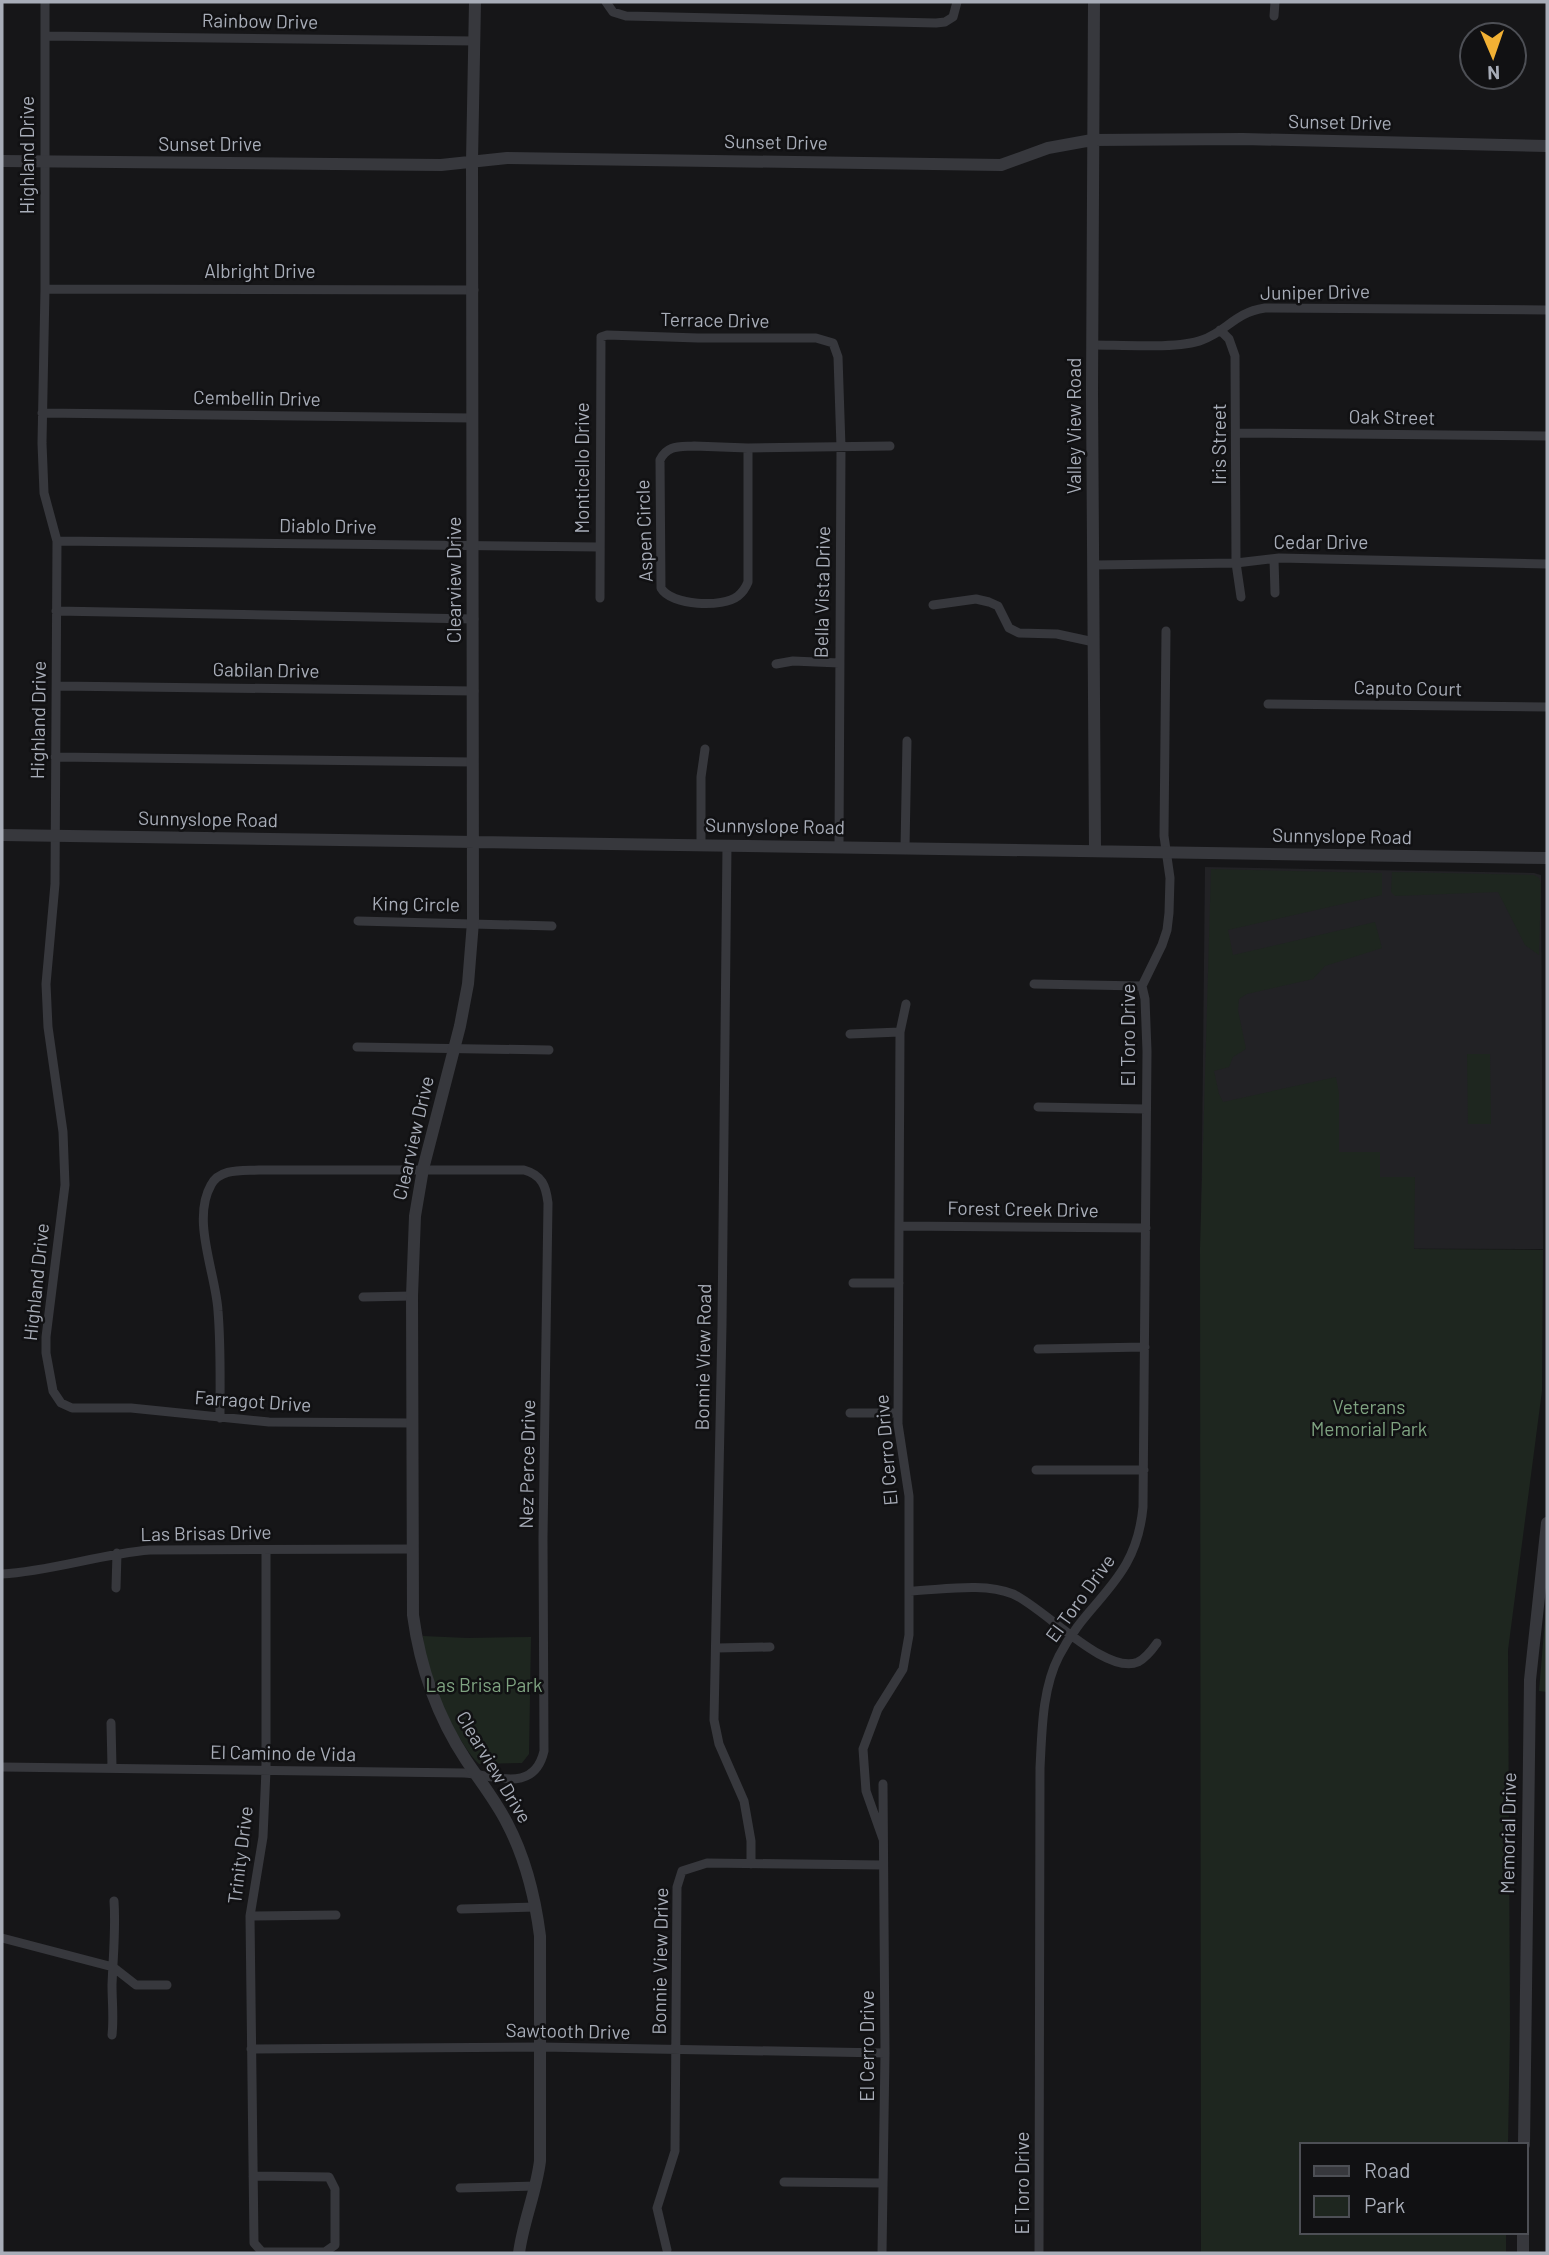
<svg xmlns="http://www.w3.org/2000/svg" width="1549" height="2255" viewBox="0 0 1549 2255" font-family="Barlow,sans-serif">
	<rect width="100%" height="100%" fill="#161618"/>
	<path fill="#222225" d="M 1205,867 L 1534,873 L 1541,875 L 1543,1249 L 1201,1248 Z"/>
	<path fill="#1e261f" d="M 1211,869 L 1382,873 L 1382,895 L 1228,930 L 1233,955 L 1375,922 L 1382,948 L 1325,966 L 1313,979 L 1247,994 L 1239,999 L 1238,1010 L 1246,1049 L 1233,1057 L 1229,1067 L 1214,1071 L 1219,1094 L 1223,1102 L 1336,1077 L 1339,1094 L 1339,1152 L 1380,1152 L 1380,1177 L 1415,1177 L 1414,1249 L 1543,1250 L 1542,1391 L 1508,1650 L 1510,2031 L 1508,2145 L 1302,2145 L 1302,2232 L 1506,2232 L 1506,2253 L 1201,2253 L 1200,1248 Z
		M 1392,872 L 1534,875 L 1539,878 L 1541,884 L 1539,955 L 1525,945 L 1498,892 L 1395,896 L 1391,892 Z
		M 1467,1054 L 1490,1054 L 1491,1124 L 1468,1124 Z
		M 1547,1598 L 1547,1692 L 1539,1691 L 1546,1607 Z
		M 423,1636 L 467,1638 L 531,1637 L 529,1754 L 522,1763 L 479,1764 C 460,1746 432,1689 425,1663 C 423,1654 424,1645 423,1636 Z"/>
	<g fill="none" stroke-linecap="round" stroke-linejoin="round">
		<path stroke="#37383d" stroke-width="9" d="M 45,2 L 45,289 L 42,443 L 44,493 L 57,541 L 55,884 L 46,984 L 48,1027 L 63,1132 L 65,1185 L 46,1337 L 46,1353 L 53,1391 L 61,1403 L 72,1408 L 131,1408 L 269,1422 L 412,1423
			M 606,2 L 613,12 L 626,16 L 936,23 L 945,22 L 953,17 L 957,2
			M 1274,16 L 1275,2
			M 45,36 L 475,41
			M 45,289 L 474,290
			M 1220,330 L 1229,339 L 1235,356 L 1236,563 L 1241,597
			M 1093,345 C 1120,345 1179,349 1202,340 C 1228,331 1233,313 1265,308 L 1547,310
			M 42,413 L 472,418
			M 1236,433 L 1547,436
			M 694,446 L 748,448 L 748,582 C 746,587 743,592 738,596 C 723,608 671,606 661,588 L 660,460 C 667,445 679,447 694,446 Z
			M 748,448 L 890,446
			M 57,541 L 599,547
			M 1274,559 L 1275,593
			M 1095,565 L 1236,563 L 1279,558 L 1547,564
			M 600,598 L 601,337 L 607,335 L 698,338 L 816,338 L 833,343 L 838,357 L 841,447 L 839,846
			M 933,605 L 976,599 L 989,602 L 998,606 L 1009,628 L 1019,633 L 1057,634 L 1094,642
			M 56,611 L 474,619
			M 776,664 L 793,661 L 839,663
			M 57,686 L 474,691
			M 1268,704 L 1547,707
			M 55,757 L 473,762
			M 701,845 L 701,777 L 705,749
			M 727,845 L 722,1325 L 714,1720 L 719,1744 L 744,1801 L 751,1841 L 751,1864
			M 905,848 L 907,741
			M 358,921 L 552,926
			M 1034,984 L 1142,986
			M 850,1034 L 900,1032
			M 357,1047 L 549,1050
			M 1038,1107 L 1146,1109
			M 899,1226 L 1146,1228
			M 853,1283 L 899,1283
			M 363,1297 L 412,1296
			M 1038,1349 L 1145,1347
			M 850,1413 L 898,1413
			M 1036,1470 L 1144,1470
			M 2,1574 C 52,1571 100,1554 150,1550 L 413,1549
			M 116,1588 L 117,1553
			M 910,1591 C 942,1590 983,1582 1013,1594 C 1043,1607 1106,1676 1138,1662 C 1146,1658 1152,1650 1157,1643
			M 717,1648 L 770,1647
			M 111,1723 L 112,1767
			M 2,1767 L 464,1773 C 495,1775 534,1794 544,1751 L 543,1538 L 548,1203 C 546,1186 542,1175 524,1170 L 259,1170 C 242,1171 220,1168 211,1185 C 191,1220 216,1274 218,1311 C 221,1347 220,1383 220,1418
			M 883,1839 L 866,1791 L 863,1749 L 878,1709 L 903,1669 L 909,1635 L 909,1496 L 898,1424 L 900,1032 L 906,1004
			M 461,1909 L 536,1907
			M 250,1916 L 336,1915
			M 2,1938 L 113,1967 L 136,1985 L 167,1985
			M 112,2035 C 114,2018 112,2002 112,1985 C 113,1957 116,1929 114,1901
			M 251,2049 L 541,2047 L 885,2053
			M 253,2176 L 329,2177 L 335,2189 L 335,2245 L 325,2252 L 262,2252 L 254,2243 L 250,1916 L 263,1837 L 266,1770 L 266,1550
			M 784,2182 L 883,2183
			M 460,2188 L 536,2186
			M 667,2250 L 657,2208 L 675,2151 L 677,1887 L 682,1871 L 707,1863 L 883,1865
			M 882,2253 L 885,2053 L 883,1784
			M 1039,2253 L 1040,1768 C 1042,1731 1042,1689 1059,1656 C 1089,1597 1136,1583 1143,1507 L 1147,1051 L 1145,999 L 1142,986 L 1162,945 L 1167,930 L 1169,913 L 1170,878 L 1164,836 L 1166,631"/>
		<path stroke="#37383d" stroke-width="12" d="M 475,2 L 472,161 L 473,922 L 468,984 L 460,1026 L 423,1169 L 415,1216 L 412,1296 L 413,1615 C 420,1667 437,1716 466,1760 C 480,1781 496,1801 507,1823 C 526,1859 535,1897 540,1936 L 540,2161 C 536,2193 523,2222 519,2253
			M 1094,2 L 1092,392 L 1095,851
			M 2,161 L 441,165 L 507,158 L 1001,165 L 1048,148 L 1092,140 L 1243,139 L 1547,146
			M 2,835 L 1547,858
			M 1524,2145 L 1530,1680 L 1547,1523
			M 1523,2253 L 1523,2232"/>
	</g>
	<g text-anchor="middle" stroke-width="5" stroke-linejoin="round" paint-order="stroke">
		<g font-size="19" fill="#a8adb8" stroke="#111113">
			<text transform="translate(260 21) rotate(1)" y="7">Rainbow Drive</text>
			<text transform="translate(1340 122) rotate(1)" y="7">Sunset Drive</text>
			<text transform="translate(776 142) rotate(1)" y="7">Sunset Drive</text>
			<text x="210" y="151">Sunset Drive</text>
			<text transform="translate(27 155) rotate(-90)" y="7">Highland Drive</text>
			<text x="260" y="278">Albright Drive</text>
			<text transform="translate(1315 292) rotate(-1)" y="7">Juniper Drive</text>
			<text transform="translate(715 320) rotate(1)" y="7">Terrace Drive</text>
			<text transform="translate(257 398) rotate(1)" y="7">Cembellin Drive</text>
			<text transform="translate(1392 417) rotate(1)" y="7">Oak Street</text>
			<text transform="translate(1074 426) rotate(-90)" y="7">Valley View Road</text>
			<text transform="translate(1219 444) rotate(-90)" y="7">Iris Street</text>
			<text transform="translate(582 468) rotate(-90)" y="7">Monticello Drive</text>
			<text transform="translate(328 526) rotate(1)" y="7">Diablo Drive</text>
			<text transform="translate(644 531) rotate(-92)" y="7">Aspen Circle</text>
			<text x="1321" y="549">Cedar Drive</text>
			<text transform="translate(454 580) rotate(-90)" y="7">Clearview Drive</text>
			<text transform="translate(822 592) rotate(-89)" y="7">Bella Vista Drive</text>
			<text transform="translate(266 670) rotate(1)" y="7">Gabilan Drive</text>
			<text transform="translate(1408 688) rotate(1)" y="7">Caputo Court</text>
			<text transform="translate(38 720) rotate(-89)" y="7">Highland Drive</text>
			<text transform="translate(208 819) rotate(1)" y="7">Sunnyslope Road</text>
			<text transform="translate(775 826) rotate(1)" y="7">Sunnyslope Road</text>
			<text transform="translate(1342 836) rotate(1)" y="7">Sunnyslope Road</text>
			<text transform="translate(416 904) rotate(1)" y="7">King Circle</text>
			<text transform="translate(1128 1035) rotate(-90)" y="7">El Toro Drive</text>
			<text transform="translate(413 1138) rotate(-77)" y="7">Clearview Drive</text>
			<text transform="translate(1023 1209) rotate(1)" y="7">Forest Creek Drive</text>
			<text transform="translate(36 1282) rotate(-84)" y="7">Highland Drive</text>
			<text transform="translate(703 1357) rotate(-89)" y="7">Bonnie View Road</text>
			<text transform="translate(253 1401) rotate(4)" y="7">Farragot Drive</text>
			<text transform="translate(886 1450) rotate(-95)" y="7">El Cerro Drive</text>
			<text transform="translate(527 1464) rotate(-89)" y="7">Nez Perce Drive</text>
			<text transform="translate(206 1533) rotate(-1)" y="7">Las Brisas Drive</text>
			<text transform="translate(1080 1598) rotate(-54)" y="7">El Toro Drive</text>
			<text transform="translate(283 1753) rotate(1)" y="7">El Camino de Vida</text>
			<text transform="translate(494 1767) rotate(59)" y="7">Clearview Drive</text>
			<text transform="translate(1508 1833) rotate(-89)" y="7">Memorial Drive</text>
			<text transform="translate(240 1855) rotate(-83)" y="7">Trinity Drive</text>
			<text transform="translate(660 1961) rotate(-89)" y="7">Bonnie View Drive</text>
			<text transform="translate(568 2031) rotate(1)" y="7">Sawtooth Drive</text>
			<text transform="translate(867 2046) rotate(-90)" y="7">El Cerro Drive</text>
			<text transform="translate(1022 2183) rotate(-90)" y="7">El Toro Drive</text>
		</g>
		<g font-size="19" fill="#7fa381" stroke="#111113">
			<text x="1369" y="1414">Veterans<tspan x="1369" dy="22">Memorial Park</tspan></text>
			<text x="484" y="1692">Las Brisa Park</text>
		</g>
	</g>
	<rect width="1549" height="2255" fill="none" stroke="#a8adb8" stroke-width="7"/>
	<rect x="1300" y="2143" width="228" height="91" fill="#111113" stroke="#4d4f55" stroke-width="2"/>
	<rect x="1314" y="2166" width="35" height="10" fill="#37383d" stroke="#4d4f55" stroke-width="2"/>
	<text x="1364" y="2178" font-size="21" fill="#a8adb8">Road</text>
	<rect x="1314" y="2196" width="35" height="21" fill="#1e261f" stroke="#4d4f55" stroke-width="2"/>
	<text x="1364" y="2213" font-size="21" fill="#a8adb8">Park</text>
	<g transform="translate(1493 56) rotate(178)"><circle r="33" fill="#111113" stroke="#4d4f55" stroke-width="2"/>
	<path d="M0-5L12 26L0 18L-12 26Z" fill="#f2b134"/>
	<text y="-10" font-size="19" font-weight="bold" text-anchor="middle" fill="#a8adb8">N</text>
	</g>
</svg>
